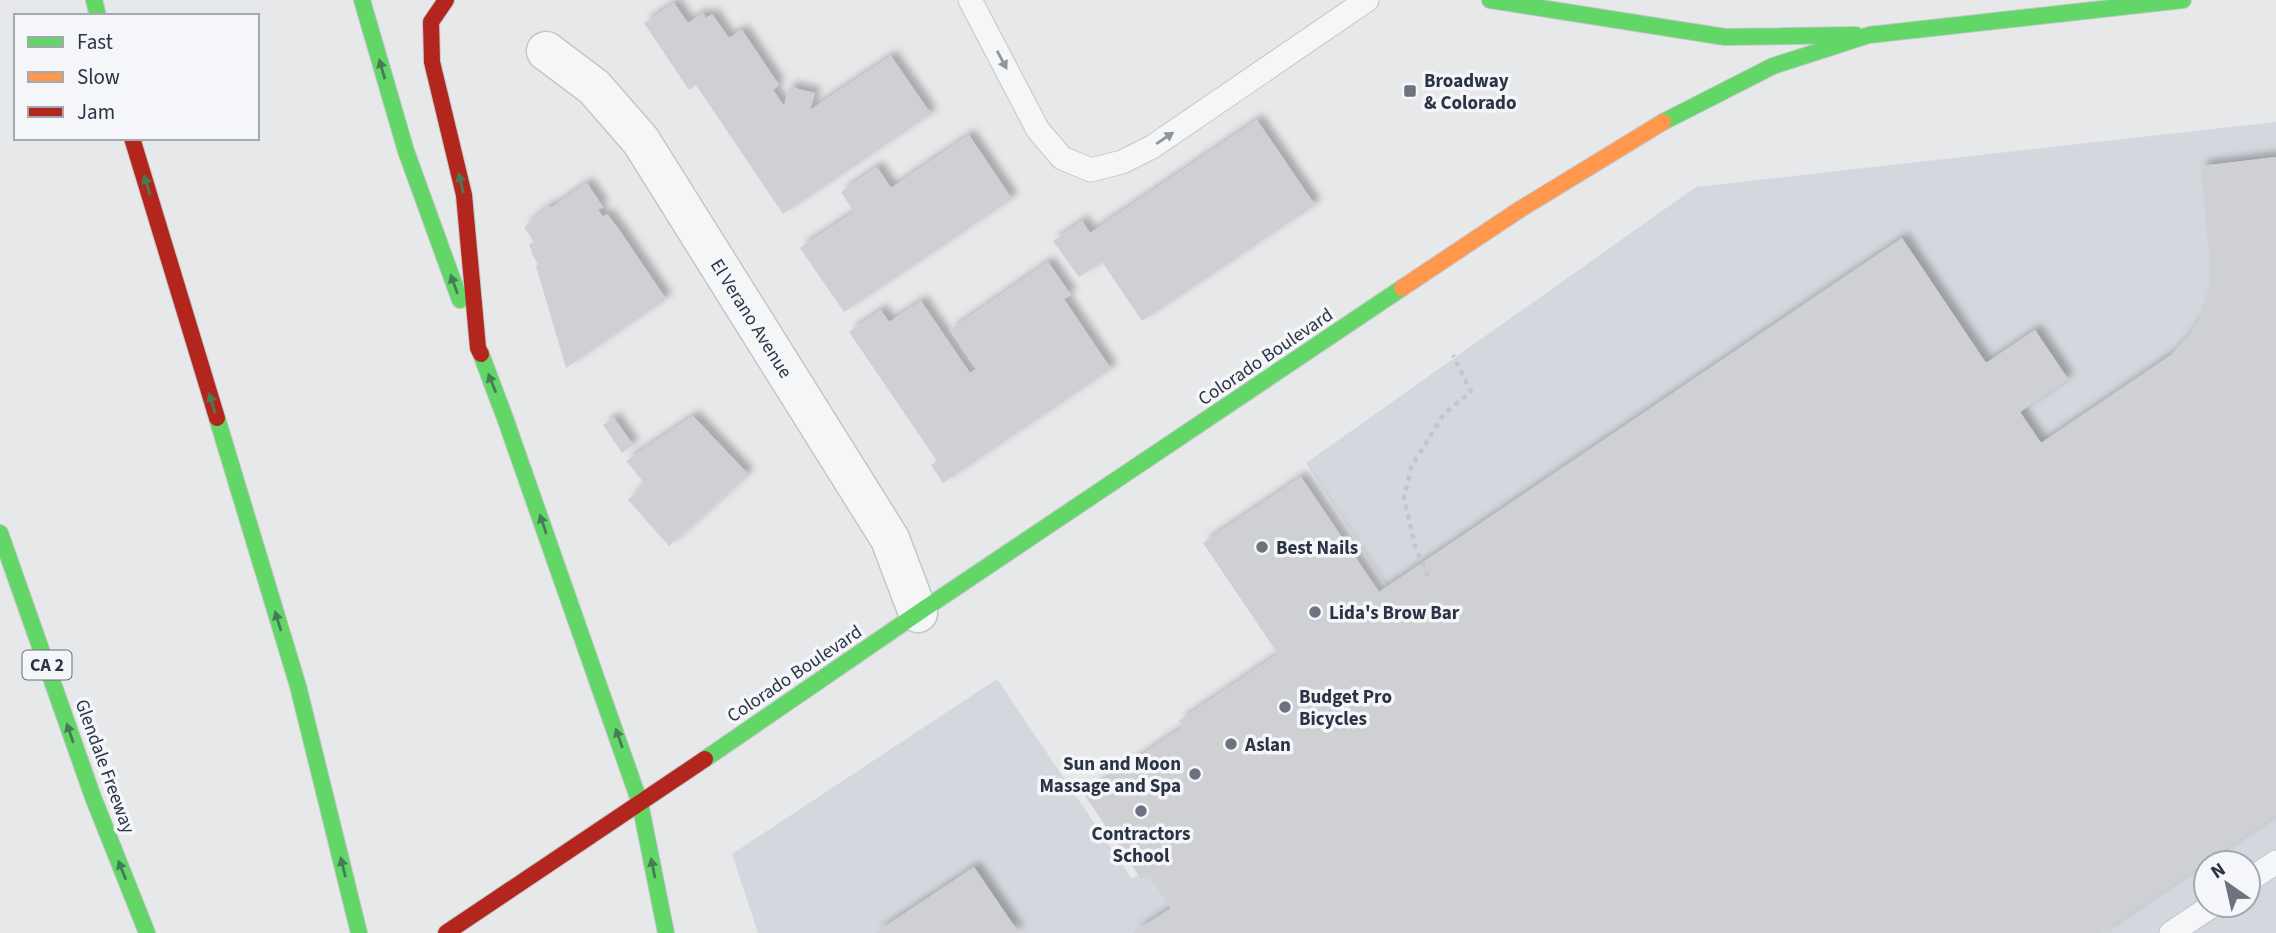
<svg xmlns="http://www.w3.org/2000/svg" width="2276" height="933" viewBox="0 0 2276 933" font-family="'Source Sans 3',sans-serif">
	<defs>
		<filter id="shadow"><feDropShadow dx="6" dy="-6" stdDeviation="3.5" flood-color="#0004"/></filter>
	</defs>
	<rect width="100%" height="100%" fill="#e6e8ea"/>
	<path fill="#d4d7dd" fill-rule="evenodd" d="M 2276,122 L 2276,933 L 758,933 L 732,854 L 997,679 L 1132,879 L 1444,673 L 1306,463 L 1696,187 ZM 2206,863 L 2248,863 L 2248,905 L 2206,905 Z"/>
	<path fill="#ced0d3" filter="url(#shadow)" d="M 674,3 L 688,23 L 703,13 L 706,18 L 712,14 L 729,38 L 742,30 L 779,85 L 773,90 L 784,106 L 789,87 L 815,93 L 810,110 L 891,56 L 931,114 L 783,214 L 696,85 L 689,90 L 644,23 Z
		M 1257,120 L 1315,205 L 1142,321 L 1102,262 L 1079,277 L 1053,241 L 1082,221 L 1090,233 Z
		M 969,135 L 1012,199 L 844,312 L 800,248 L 854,212 L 841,192 L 877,167 L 891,188 Z
		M 2276,157 L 2276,815 L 2101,933 L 1133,933 L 1171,908 L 1148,875 L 1141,879 L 1084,794 L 1183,727 L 1179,721 L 1278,654 L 1203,543 L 1301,477 L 1379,592 L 1902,238 L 1986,363 L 2035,330 L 2068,379 L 2020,412 L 2041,443 L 2171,355 L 2190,334 L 2199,320 L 2205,306 L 2211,275 L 2201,166 Z
		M 587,183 L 603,207 L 598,210 L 603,217 L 607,214 L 620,231 L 666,299 L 566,368 L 536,266 L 538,264 L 533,256 L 529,244 L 534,242 L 524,227 L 549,206 L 551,208 Z
		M 1048,262 L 1071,295 L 1064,299 L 1111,369 L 943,483 L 931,465 L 937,461 L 849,332 L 881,310 L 889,322 L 921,301 L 970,373 L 976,369 L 950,330 Z
		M 693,416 L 748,474 L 669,546 L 628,500 L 645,484 L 626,461 Z
		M 614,418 L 633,445 L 622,453 L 603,425 Z
		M 974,867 L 1019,933 L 875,933 Z"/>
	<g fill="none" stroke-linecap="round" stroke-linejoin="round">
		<defs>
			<path id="lane" d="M 970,0 L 1038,130 L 1062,158 L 1091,170 L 1122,162 L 1152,147 L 1367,0
				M 2248,881 L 2276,862
				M 2171,933 L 2213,905"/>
			<path id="street" d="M 546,51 L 594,87 L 641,141 L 890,539 L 918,613"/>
			<path id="fast" d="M 94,0 L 98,16
				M 362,0 L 406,151 L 460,300
				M 1490,0 L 1725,37 L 1856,35
				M 1663,122 L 1773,66 L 1869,35 L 2183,0
				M 481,354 L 505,418 L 640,803
				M 217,418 L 298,686 L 359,933
				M 0,533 L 93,797 L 147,933
				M 705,759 L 918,613 L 1402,288
				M 640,803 L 666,933"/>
			<path id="slow" d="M 1402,288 L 1519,210 L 1663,122"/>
			<path id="jam" d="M 446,0 L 431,22 L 432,62 L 464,195 L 478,348 L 481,354
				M 132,138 L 217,418
				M 446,933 L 705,759"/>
		</defs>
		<use href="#lane" stroke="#c4c6c8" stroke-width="25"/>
		<use href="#street" stroke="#c4c6c8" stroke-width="41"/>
		<use href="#fast" stroke="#c4c6c8" stroke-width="18"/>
		<use href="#slow" stroke="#c4c6c8" stroke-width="18"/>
		<use href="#jam" stroke="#c4c6c8" stroke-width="18"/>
		<path stroke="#c5c6ca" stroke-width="4.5" stroke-dasharray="5 5" stroke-linecap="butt" d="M 1428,576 L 1415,546 L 1404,498 L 1411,467 L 1444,414 L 1471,392 L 1453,355"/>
		<use href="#lane" stroke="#f5f6f7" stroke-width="23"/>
		<use href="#street" stroke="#f5f6f7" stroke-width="38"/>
		<use href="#fast" stroke="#63d668" stroke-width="16"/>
		<use href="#slow" stroke="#ff974d" stroke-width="16"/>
		<use href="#jam" stroke="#b3261e" stroke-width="16"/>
	</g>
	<defs><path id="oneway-solid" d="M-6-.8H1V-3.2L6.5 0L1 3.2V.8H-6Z" transform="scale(1.75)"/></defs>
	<g fill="#90959e">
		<use href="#oneway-solid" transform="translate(1002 60) rotate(62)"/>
		<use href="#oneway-solid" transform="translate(1165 138) rotate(-34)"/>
	</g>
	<g fill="#447d55">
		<use href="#oneway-solid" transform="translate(382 69) rotate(-106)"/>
		<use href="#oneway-solid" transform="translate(461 183) rotate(-103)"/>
		<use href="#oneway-solid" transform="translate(147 185) rotate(-107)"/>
		<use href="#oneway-solid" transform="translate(454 284) rotate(-110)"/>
		<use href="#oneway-solid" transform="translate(492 383) rotate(-112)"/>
		<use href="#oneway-solid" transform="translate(212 403) rotate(-107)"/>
		<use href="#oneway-solid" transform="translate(543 524) rotate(-109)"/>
		<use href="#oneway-solid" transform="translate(278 621) rotate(-107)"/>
		<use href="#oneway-solid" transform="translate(70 733) rotate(-109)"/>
		<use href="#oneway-solid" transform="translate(619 738) rotate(-109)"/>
		<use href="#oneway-solid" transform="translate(343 867) rotate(-104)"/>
		<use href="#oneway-solid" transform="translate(653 868) rotate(-101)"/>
		<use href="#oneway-solid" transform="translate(122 870) rotate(-112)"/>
	</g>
	<g fill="#6c737f" stroke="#f4f6f9" stroke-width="2.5">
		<rect x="1403" y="84" width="14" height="14" rx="3.5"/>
		<circle cx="1262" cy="547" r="7"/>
		<circle cx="1315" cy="612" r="7"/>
		<circle cx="1285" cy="707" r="7"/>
		<circle cx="1231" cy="744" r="7"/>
		<circle cx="1195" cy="774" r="7"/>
		<circle cx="1141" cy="811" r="7"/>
	</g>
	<g text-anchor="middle" stroke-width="7" stroke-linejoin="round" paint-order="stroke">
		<rect fill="#f4f6f9" stroke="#676e7b" stroke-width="2" x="22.5" y="650.5" width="49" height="29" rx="5"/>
		<g font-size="18" font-weight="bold" fill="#2b3445">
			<text x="47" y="671">CA 2</text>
		</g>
		<g font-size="19" font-weight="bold" fill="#2b3445" stroke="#f4f6f9" text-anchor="start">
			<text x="1424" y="87">Broadway<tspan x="1424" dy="22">&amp; Colorado</tspan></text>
			<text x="1276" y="554">Best Nails</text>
			<text x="1329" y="619">Lida's Brow Bar</text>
			<text x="1299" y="703">Budget Pro<tspan x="1299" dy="22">Bicycles</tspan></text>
			<text x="1245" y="751">Aslan</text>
			<text x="1181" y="770" text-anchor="end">Sun and Moon<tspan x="1181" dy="22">Massage and Spa</tspan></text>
			<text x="1141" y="840" text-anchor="middle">Contractors<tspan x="1141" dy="22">School</tspan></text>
		</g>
		<g font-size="19" fill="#2b3445" stroke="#f4f6f9">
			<text transform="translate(752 318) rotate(58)" y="7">El Verano Avenue</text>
			<text transform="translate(1265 356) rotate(-34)" y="7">Colorado Boulevard</text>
			<text transform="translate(794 673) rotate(-34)" y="7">Colorado Boulevard</text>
			<text transform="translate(106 766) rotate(70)" y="7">Glendale Freeway</text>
		</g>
	</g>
	<rect x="14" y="14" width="245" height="126" fill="#f4f6f9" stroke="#a4a8b1" stroke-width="2"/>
	<rect x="28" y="37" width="35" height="10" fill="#63d668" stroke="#a4a8b1" stroke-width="2"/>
	<text x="77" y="49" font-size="21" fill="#2b3445">Fast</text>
	<rect x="28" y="72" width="35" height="10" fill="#ff974d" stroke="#a4a8b1" stroke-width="2"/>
	<text x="77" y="84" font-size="21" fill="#2b3445">Slow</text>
	<rect x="28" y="107" width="35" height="10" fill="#b3261e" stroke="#a4a8b1" stroke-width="2"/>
	<text x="77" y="119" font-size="21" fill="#2b3445">Jam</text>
	<g transform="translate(2227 884) rotate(326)"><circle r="33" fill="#f4f6f9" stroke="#a4a8b1" stroke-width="2"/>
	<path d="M0-5L12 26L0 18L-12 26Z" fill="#6c737f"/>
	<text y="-10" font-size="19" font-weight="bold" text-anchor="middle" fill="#2b3445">N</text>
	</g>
</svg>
